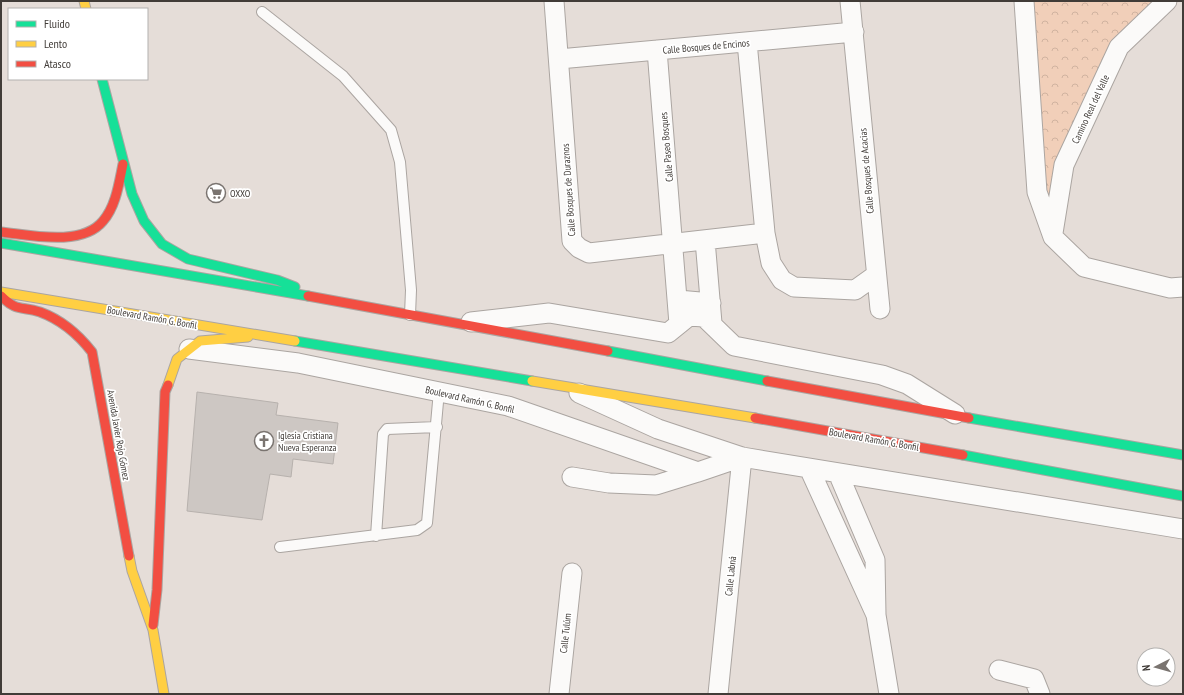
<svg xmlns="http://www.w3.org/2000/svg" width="1184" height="695" viewBox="0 0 1184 695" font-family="'PT Sans Narrow',sans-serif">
	<defs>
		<pattern id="park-crowns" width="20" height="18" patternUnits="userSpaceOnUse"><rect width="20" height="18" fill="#f1cfb9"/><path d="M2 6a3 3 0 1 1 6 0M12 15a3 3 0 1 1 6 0" fill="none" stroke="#d0b3a0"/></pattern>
	</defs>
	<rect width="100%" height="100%" fill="#e5ddd8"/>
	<path fill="url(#park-crowns)" d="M 1021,1 L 1159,1 L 1116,46 L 1051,219 L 1039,192 Z"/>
	<path fill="#cdc7c3" stroke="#b7b1ad" d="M 197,392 L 278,403 L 276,415 L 338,423 L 333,464 L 293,459 L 291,477 L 270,474 L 262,520 L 187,511 Z"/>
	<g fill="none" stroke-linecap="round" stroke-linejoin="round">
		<defs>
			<path id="lane" d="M 262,12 L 343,76 L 391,130 L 400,162 L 411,290 L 410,315
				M 376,536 L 383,434 L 387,429 L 437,427
				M 280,547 L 417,530 L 427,523 L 439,391"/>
			<path id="street" d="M 554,1 L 572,241 L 579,248 L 589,253 L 765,233
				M 850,1 L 880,309
				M 1024,1 L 1037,192 L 1053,237 L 1084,267 L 1170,288 L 1183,287
				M 747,42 L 765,233 L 771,263 L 782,280 L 794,287 L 855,290 L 876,275
				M 657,50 L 679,324
				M 559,59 L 854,32
				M 1053,233 L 1064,165 L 1119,47 L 1167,1
				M 705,240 L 712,323
				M 678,300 L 711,303
				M 471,322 L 549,313 L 668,333 L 689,316 L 704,317 L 734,346 L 882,375 L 907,384 L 955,414
				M 189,349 L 298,363 L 508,406 L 698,472 L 742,457 L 718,694
				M 579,393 L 658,429 L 742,457 L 1183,529
				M 809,468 L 876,615 L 875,560 L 838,473
				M 572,477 L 609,483 L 656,485 L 698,472
				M 876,615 L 889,694
				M 999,670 L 1034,679 L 1040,694
				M 559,694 L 572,573"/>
			<path id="fast" d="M 102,79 L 132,194 L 144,221 L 162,244 L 188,259 L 277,280 L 295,287
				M 1,243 L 308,296
				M 295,341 L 532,381
				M 608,351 L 767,381
				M 969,418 L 1183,455
				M 963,455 L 1183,496"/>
			<path id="slow" d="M 84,1 L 86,9
				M 1,292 L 295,341
				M 532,381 L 755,418
				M 168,385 L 177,359 L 200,341 L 248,337
				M 129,556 L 132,571 L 153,630 L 164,694"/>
			<path id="jam" d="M 1,232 C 30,235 82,247 103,221 C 116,206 119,183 123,164
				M 1,296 C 17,312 21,306 40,312 C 62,320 78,334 92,352 L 129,556
				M 308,296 L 608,351
				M 767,381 L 969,418
				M 755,418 L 963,455
				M 153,625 L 157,590 L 165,392 L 168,385"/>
		</defs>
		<use href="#lane" stroke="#aba5a1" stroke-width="12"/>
		<use href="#street" stroke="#aba5a1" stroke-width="21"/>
		<use href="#fast" stroke="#aba5a1" stroke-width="11"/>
		<use href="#slow" stroke="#aba5a1" stroke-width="11"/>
		<use href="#jam" stroke="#aba5a1" stroke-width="11"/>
		<use href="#lane" stroke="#fbfaf9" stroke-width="10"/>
		<use href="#street" stroke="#fbfaf9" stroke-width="19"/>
		<use href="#fast" stroke="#16e098" stroke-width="9"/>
		<use href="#slow" stroke="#ffcf43" stroke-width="9"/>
		<use href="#jam" stroke="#f24e42" stroke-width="9"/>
	</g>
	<defs>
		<symbol id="supermarket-ring" viewBox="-11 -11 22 22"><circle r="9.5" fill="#fff" stroke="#7a7470" stroke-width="1.5"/><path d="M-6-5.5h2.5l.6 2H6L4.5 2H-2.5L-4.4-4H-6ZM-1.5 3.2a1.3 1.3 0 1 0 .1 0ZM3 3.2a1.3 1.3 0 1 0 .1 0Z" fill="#7a7470"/></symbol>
		<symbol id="church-ring" viewBox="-11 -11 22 22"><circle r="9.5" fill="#fff" stroke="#7a7470" stroke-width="1.5"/><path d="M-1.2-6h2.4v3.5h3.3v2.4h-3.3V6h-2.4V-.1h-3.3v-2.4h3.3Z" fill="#7a7470"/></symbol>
	</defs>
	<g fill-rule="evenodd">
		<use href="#supermarket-ring" x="205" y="182" width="22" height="22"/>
		<use href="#church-ring" x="253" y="430" width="22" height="22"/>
	</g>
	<g text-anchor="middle" stroke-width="3.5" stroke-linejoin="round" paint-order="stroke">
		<g font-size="10" fill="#413c38" stroke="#fff">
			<text transform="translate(706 46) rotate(-5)" y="4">Calle Bosques de Encinos</text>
			<text transform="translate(1090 109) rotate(-65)" y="4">Camino Real del Valle</text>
			<text transform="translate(666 147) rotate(-95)" y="4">Calle Paseo Bosques</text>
			<text transform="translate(866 171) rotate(-95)" y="4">Calle Bosques de Acacias</text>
			<text transform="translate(568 190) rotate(-94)" y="4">Calle Bosques de Duraznos</text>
			<text transform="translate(152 317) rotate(10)" y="4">Boulevard Ramón G. Bonfil</text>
			<text transform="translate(470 399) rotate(13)" y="4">Boulevard Ramón G. Bonfil</text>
			<text transform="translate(119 435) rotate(80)" y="4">Avenida Javier Rojo Gómez</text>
			<text transform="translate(874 439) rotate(10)" y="4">Boulevard Ramón G. Bonfil</text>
			<text transform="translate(730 576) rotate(-84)" y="4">Calle Labná</text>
			<text transform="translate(565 633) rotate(-84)" y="4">Calle Tulúm</text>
		</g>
		<g font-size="10" fill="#413c38" stroke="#fff" text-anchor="start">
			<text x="230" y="197">OXXO</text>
			<text x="278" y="439">Iglesia Cristiana<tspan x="278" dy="12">Nueva Esperanza</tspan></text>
		</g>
	</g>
	<rect width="1184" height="695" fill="none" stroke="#413c38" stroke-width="4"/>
	<rect x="8" y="8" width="140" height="72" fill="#ffffff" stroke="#b3b1af"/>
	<rect x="16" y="21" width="20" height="6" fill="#16e098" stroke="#b3b1af"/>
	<text x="44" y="28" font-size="12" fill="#413c38">Fluido</text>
	<rect x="16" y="41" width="20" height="6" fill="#ffcf43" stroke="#b3b1af"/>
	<text x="44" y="48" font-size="12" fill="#413c38">Lento</text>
	<rect x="16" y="61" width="20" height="6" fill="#f24e42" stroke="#b3b1af"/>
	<text x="44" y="68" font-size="12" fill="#413c38">Atasco</text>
	<g transform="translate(1156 667) rotate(264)"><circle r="19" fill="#ffffff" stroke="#b3b1af"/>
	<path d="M0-3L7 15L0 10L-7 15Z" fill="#7a7470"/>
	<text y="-6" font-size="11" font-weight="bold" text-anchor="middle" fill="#413c38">N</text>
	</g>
</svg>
